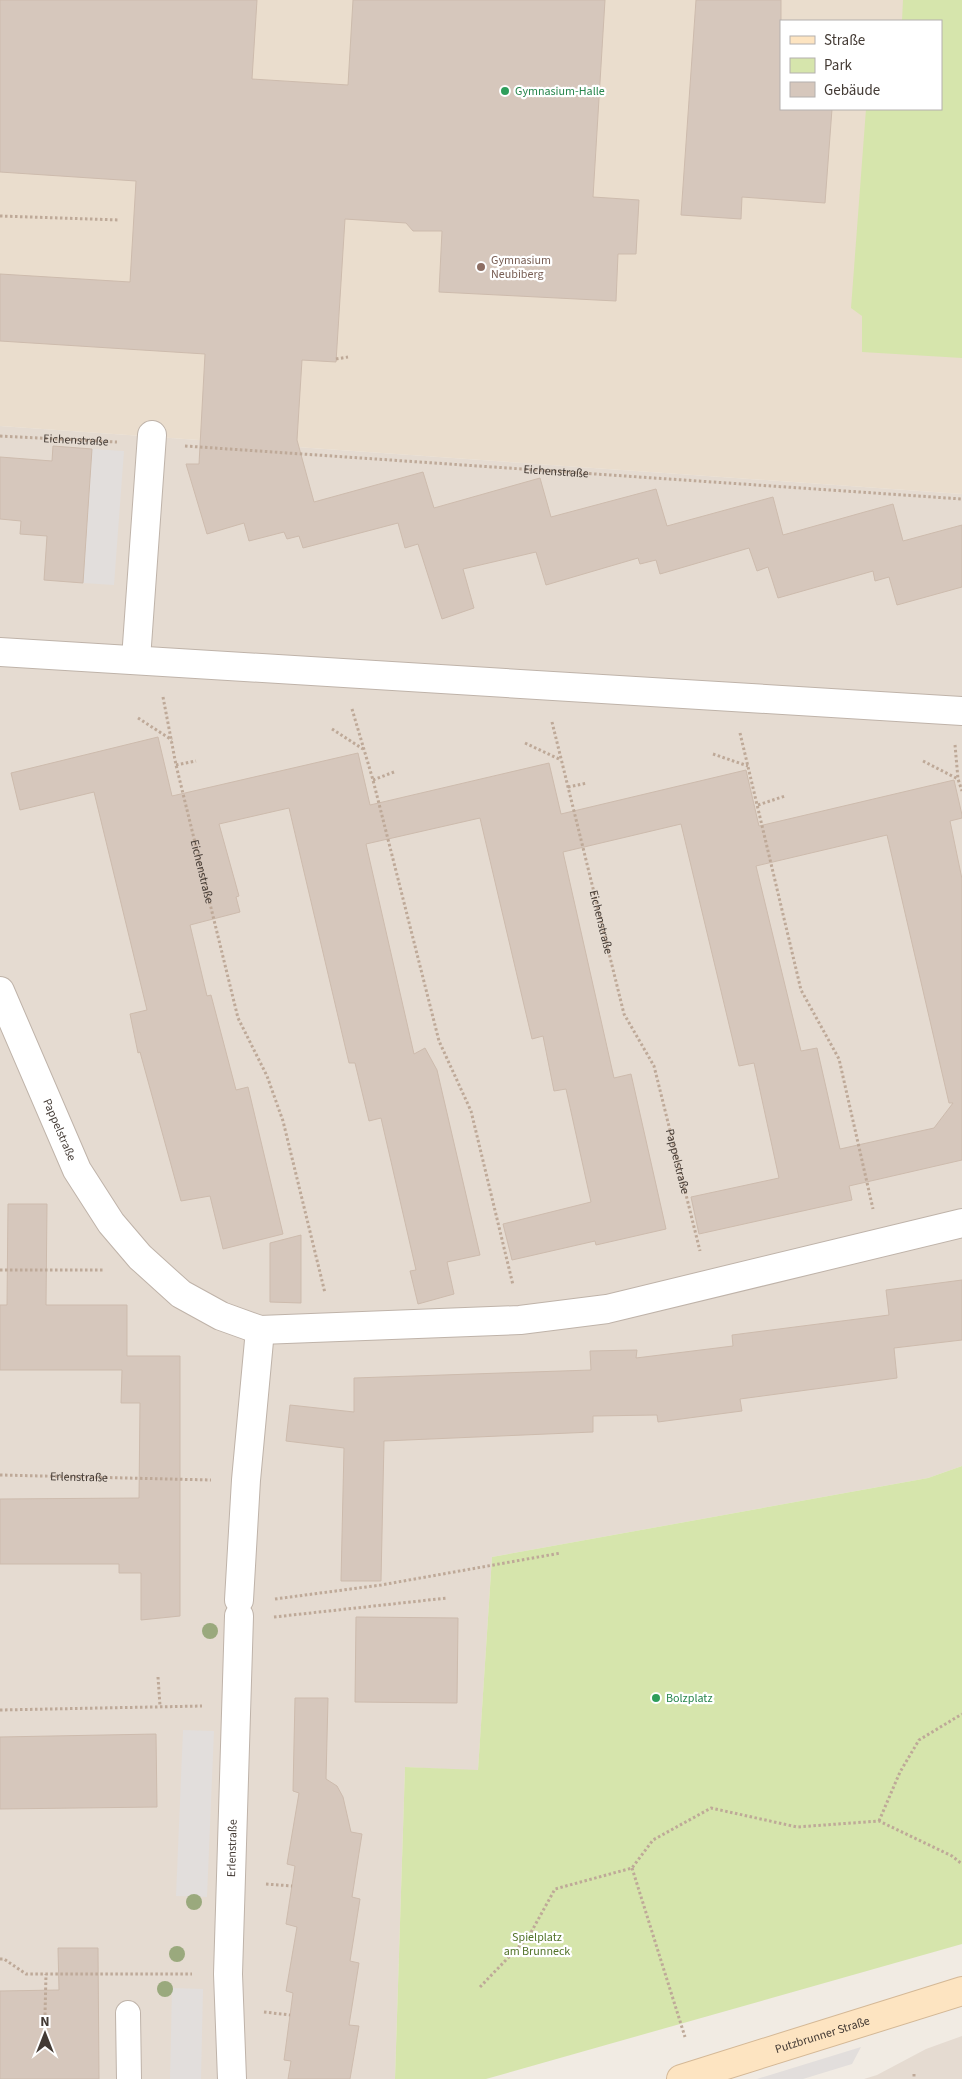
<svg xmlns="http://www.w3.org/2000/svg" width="962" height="2079" viewBox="0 0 962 2079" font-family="'Source Sans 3',sans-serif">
	<rect width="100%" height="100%" fill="#f1ebe3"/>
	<path fill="#e5dbd1" d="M 0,426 L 962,494 L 962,1466 L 928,1478 L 492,1557 L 478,1771 L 405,1767 L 395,2079 L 0,2079 Z
		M 962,2036 L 962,2079 L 864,2079 L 877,2075 L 926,2049 Z"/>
	<path fill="#eaddcd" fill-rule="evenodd" d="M 0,0 L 962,0 L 962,494 L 0,426 ZM 781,21 L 941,21 L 941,109 L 781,109 Z"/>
	<path fill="#d6e5ac" d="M 903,0 L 962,0 L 962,358 L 862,352 L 862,316 L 851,308 L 866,109 L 941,109 L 941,21 L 902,21 Z
		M 962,1466 L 962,1944 L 486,2079 L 395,2079 L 405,1767 L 478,1770 L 492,1557 L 928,1478 Z"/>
	<path fill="#e2dedc" d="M 92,449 L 124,451 L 114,585 L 83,583 Z
		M 183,1730 L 214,1731 L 207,1897 L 176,1896 Z
		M 172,1988 L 203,1989 L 201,2079 L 170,2079 Z
		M 861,2047 L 852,2064 L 803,2079 L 757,2079 Z"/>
	<path fill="#d6c7bc" stroke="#cdbbad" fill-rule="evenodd" d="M 0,0 L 257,0 L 252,79 L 348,85 L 353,0 L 605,0 L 593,197 L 639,200 L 636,254 L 618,254 L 616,301 L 439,292 L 442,231 L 413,231 L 406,223 L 345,219 L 336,362 L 302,360 L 297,440 L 314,502 L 423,472 L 434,508 L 540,478 L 551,517 L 656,489 L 667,526 L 773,497 L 783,535 L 893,504 L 903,541 L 962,525 L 962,587 L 897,605 L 889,577 L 875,581 L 873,571 L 778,598 L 768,567 L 757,571 L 749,548 L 660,574 L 656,560 L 640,564 L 638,558 L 546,585 L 536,552 L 463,569 L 474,608 L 442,619 L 418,544 L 405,548 L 398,523 L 303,548 L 299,536 L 287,539 L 284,532 L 249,541 L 244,523 L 207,534 L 186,464 L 199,464 L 205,354 L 0,341 L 0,274 L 130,282 L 136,181 L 0,172 Z
		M 696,0 L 781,0 L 781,109 L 832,109 L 825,203 L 742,197 L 741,219 L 681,215 Z
		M 53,446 L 92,449 L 83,583 L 44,580 L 47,536 L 20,534 L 21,521 L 0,519 L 0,457 L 52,461 Z
		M 158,737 L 172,796 L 358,753 L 370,805 L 549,763 L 561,814 L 746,770 L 759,826 L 954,780 L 962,815 L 962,818 L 950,821 L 962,879 L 962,1160 L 849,1186 L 852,1200 L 699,1234 L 691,1197 L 779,1178 L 754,1063 L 739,1066 L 681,824 L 563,852 L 614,1078 L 631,1074 L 666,1229 L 596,1245 L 595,1241 L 512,1260 L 503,1224 L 591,1202 L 566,1089 L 554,1091 L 543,1036 L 532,1039 L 480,818 L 366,844 L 414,1054 L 425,1048 L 437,1070 L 480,1255 L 447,1262 L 454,1294 L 418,1304 L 410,1271 L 416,1270 L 381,1118 L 369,1121 L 355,1063 L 349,1063 L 289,808 L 219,824 L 239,896 L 236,897 L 240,912 L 190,925 L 207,996 L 211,995 L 236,1090 L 248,1087 L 283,1234 L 223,1249 L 210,1196 L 181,1201 L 140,1052 L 138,1053 L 130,1014 L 147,1010 L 94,792 L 20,810 L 11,773 ZM 887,835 L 949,1103 L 953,1103 L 934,1128 L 840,1149 L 817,1048 L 801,1051 L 756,866 Z
		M 8,1204 L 47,1204 L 46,1305 L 127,1305 L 127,1356 L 180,1356 L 180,1616 L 141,1620 L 141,1573 L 119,1573 L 119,1564 L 0,1564 L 0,1499 L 139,1498 L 140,1403 L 121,1403 L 122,1370 L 0,1370 L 0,1305 L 7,1305 Z
		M 301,1235 L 301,1303 L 270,1302 L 270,1243 Z
		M 962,1280 L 962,1340 L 894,1348 L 897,1378 L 740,1399 L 742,1411 L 658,1422 L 657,1415 L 593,1416 L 593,1432 L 384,1441 L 381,1581 L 341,1581 L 344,1448 L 286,1441 L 290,1405 L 354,1412 L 354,1378 L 591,1370 L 590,1351 L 637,1350 L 636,1358 L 733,1346 L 732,1335 L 889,1315 L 886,1290 Z
		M 356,1617 L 458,1618 L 457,1703 L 355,1702 Z
		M 295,1698 L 328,1698 L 326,1779 L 337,1786 L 343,1797 L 351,1832 L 362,1834 L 352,1897 L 360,1899 L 350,1961 L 359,1963 L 349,2025 L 359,2026 L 350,2079 L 288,2079 L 291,2061 L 284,2060 L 293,1993 L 286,1991 L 297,1927 L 286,1924 L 295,1866 L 287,1864 L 299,1793 L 293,1791 Z
		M 156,1734 L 157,1807 L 0,1809 L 0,1737 Z
		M 58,1948 L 98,1948 L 99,2079 L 0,2079 L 0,1991 L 59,1990 Z"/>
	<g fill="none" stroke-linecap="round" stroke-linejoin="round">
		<defs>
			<path id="service" d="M 128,2013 L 129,2079"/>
			<g id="minor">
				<path d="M 0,652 L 962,711"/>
				<path d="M 136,659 L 152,435"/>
				<path id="s6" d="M 0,991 L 77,1170 L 111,1223 L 140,1257 L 181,1294 L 221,1316 L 260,1330 L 520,1320 L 607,1309 L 962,1223"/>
				<path d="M 239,1600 L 246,1480 L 260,1330"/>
				<path id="s7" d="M 232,2079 L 228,1974 L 239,1616"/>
			</g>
			<g id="secondary">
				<path id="s8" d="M 681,2079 L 962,1991"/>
			</g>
		</defs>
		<use href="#service" stroke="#bfb3a9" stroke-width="26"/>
		<use href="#minor" stroke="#bfb3a9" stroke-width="30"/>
		<use href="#secondary" stroke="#d4b896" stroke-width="30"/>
		<g stroke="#bea998" stroke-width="3" stroke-dasharray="2.5 2.5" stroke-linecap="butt">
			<path d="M 0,216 L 119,220"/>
			<path d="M 336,359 L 348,357"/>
			<path id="s1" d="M 0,436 L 117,442"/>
			<path id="s2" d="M 185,446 L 962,499"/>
			<path id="s3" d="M 163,697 L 176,765 L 238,1018 L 267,1076 L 283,1121 L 325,1293"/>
			<path d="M 352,709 L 373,780 L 439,1041 L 471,1111 L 513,1285"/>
			<path d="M 138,718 L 172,740"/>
			<path id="s4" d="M 552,722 L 624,1014 L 654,1066 L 700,1251"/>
			<path d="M 332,729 L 363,749"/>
			<path d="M 740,733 L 801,990 L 839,1059 L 873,1209"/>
			<path d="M 525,743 L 559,759"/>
			<path d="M 955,745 L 958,779 L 962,791"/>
			<path d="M 713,754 L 748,766"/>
			<path d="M 923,761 L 958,779"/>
			<path d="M 176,765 L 196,761"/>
			<path d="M 373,780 L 394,772"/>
			<path d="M 568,787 L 587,783"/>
			<path d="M 758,805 L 785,796"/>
			<path d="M 0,1270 L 104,1270"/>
			<path id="s5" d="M 0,1475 L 211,1480"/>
			<path d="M 275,1599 L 381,1585 L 561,1553"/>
			<path d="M 274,1617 L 447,1598"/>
			<path d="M 158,1677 L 160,1706"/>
			<path d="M 0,1710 L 202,1706"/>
			<path d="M 879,1821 L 900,1772 L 919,1740 L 962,1714"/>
			<path d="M 632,1868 L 685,2037"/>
			<path d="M 266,1884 L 292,1886"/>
			<path d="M 0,1959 L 4,1959 L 26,1974 L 192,1974"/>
			<path d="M 480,1987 L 529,1936 L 555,1889 L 632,1868 L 653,1840 L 711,1808 L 797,1827 L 879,1821 L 952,1856 L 962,1864"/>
			<path d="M 264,2012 L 290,2015"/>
			<path d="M 45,2015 L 46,1974"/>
			<path d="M 914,2074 L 914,2079"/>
		</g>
		<use href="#service" stroke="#fff" stroke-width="24"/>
		<use href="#minor" stroke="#fff" stroke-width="28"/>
		<use href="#secondary" stroke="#fde4c1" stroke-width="28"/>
	</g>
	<g fill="#9aa97d">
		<circle cx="210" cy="1631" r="8"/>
		<circle cx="194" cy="1902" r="8"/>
		<circle cx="177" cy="1954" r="8"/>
		<circle cx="165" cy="1989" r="8"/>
	</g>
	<g fill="#2e9e5b" stroke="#fff" stroke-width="2">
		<circle cx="505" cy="91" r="5"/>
		<circle cx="656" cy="1698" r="5"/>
	</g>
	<circle fill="#8d6e63" stroke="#fff" stroke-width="2" cx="481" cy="267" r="5"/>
	<g text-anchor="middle" stroke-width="4.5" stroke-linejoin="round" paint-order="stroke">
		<g font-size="12" fill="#27864d" stroke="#fff" text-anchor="start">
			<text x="515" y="95">Gymnasium-Halle</text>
			<text x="666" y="1702">Bolzplatz</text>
		</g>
		<g font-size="12" fill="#785e54" stroke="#fff" text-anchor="start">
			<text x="491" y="264">Gymnasium<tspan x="491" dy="14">Neubiberg</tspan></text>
		</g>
		<g font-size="12" fill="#433a34" stroke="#fff">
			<text dy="4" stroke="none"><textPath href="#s1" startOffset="76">Eichenstraße</textPath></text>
			<text dy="4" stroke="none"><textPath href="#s2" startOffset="372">Eichenstraße</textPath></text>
			<text dy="4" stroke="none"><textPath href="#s3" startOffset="179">Eichenstraße</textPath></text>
			<text dy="4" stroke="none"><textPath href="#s4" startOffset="206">Eichenstraße</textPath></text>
			<text dy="4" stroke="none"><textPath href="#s6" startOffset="151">Pappelstraße</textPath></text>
			<text dy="4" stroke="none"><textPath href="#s4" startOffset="459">Pappelstraße</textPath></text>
			<text dy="4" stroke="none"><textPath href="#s5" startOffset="79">Erlenstraße</textPath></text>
			<text dy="4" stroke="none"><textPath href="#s7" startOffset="231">Erlenstraße</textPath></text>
			<text dy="4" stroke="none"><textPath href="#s8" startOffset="148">Putzbrunner Straße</textPath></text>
		</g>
		<g font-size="12" fill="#527329" stroke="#fff">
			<text x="537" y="1941">Spielplatz<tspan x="537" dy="14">am Brunneck</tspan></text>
		</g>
	</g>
	<rect x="780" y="20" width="162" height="90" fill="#ffffff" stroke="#b4b0ae"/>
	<rect x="790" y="36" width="25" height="8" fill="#fde4c1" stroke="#b4b0ae"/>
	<text x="824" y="45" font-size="15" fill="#433a34">Straße</text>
	<rect x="790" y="58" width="25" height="15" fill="#d6e5ac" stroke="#b4b0ae"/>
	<text x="824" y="70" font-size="15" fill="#433a34">Park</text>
	<rect x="790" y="82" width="25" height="15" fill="#d6c7bc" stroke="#b4b0ae"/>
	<text x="824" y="95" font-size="15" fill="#433a34">Gebäude</text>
	<g transform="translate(45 2034)" stroke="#ffffff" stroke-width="4" paint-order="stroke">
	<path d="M0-4L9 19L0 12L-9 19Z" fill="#433a34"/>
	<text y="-8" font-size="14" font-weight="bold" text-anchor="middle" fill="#433a34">N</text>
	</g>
</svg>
